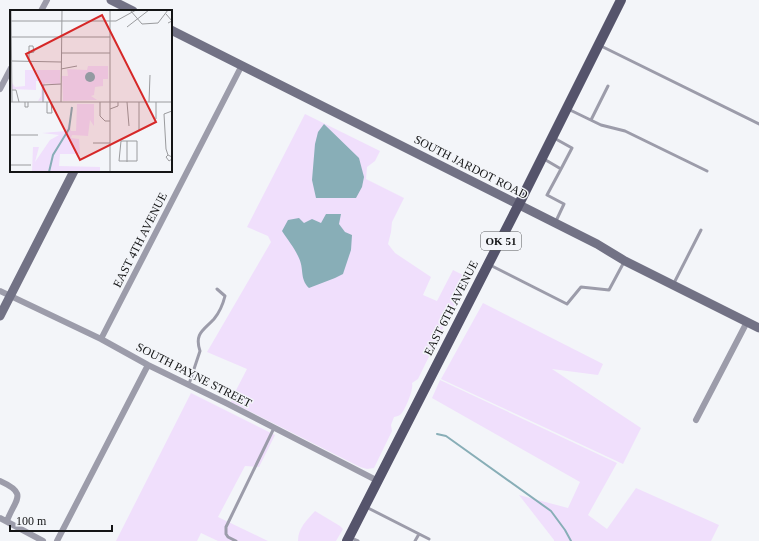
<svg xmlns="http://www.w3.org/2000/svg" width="759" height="541" viewBox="0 0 759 541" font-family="'Times New Roman',serif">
	<rect width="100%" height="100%" fill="#f3f5f9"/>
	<path fill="#f0dffc" d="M 305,114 L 380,151 L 375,161 L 367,167 L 366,179 L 404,198 L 392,222 L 391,232 L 388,244 L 395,253 L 431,277 L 423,295 L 437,301 L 453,270 L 463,275 L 467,274 L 469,275 L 418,379 L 412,383 C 414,389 405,410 401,414 C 399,416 397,416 394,417 L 391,425 L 392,431 L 374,468 L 367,469 L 360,467 L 231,402 L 232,398 L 247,369 L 207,352 L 271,242 L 268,236 L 247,227 Z
		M 483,303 L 603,364 L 598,375 L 552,369 L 641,428 L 623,464 L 441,379 Z
		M 440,380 L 617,463 L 588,515 L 607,529 L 636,488 L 719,525 L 711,541 L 554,541 L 554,540 L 519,495 L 568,508 L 580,482 L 432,398 Z
		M 191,393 L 275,435 L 259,467 L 245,466 L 218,517 L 268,541 L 218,541 L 201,533 L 197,541 L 116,541 Z
		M 315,511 L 340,526 L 343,529 L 336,541 L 298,541 C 298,528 307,520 315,511 Z"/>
	<path fill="#88aeb7" d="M 324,124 L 359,158 L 364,177 L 362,187 L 356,198 L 316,198 L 312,180 L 315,144 L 318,132 Z
		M 326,214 L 341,214 L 339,224 L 345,232 L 352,235 L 351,250 L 343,274 L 335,278 L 309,288 C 299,278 305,269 298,256 C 294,247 287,239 282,231 L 288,220 L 299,218 L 304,223 L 312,219 L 321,223 Z"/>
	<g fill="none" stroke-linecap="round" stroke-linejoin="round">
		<path stroke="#88aeb7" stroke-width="2" d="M 437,434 L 446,436 L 551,511 L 565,530 L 571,541"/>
		<path stroke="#9c9caa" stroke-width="3" d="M 601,46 L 759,124
			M 568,109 L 601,125 L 625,131 L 707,171
			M 591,120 L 608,86
			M 554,138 L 572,148 L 561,169
			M 544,159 L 561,169 L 547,195 L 564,204 L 556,221
			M 490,265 L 567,304 L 581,287 L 609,290 L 624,262
			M 674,283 L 701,230
			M 189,384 L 200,351 C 194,333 204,330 214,319 C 219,313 223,304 225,296 L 217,289
			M 366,507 L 429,539
			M 351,538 L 358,541
			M 236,541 L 228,537 L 226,534 L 226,527 L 274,428
			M 415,541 L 419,534"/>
		<path stroke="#9c9caa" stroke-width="6" d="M 41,11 L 47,0
			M 0,89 L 11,68
			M 0,291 L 101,339 L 148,365 L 226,403 L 378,481
			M 101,339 L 242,65
			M 696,420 L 747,322
			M 0,481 C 29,494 15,499 7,521
			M 0,518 L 43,541
			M 57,541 L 148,365"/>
		<path stroke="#727285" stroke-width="9" d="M 111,0 L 133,11
			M 171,30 L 597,244 L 625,261 L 759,328
			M 0,316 L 74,171"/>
		<path stroke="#55546b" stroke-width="10" d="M 347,541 L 519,204 L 621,0"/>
	</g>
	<g text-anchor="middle" stroke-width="3" stroke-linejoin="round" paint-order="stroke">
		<rect fill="#f3f5f9" stroke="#57585a" stroke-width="1" x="481" y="232" width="40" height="18" rx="3"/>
		<g font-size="11" font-weight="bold" fill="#141516">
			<text x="501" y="245">OK 51</text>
		</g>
		<g font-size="12" fill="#141516" stroke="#f3f5f9">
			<text transform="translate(471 167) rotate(27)" y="4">SOUTH JARDOT ROAD</text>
			<text transform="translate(140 240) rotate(-63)" y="4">EAST 4TH AVENUE</text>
			<text transform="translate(451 308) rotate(-63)" y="4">EAST 6TH AVENUE</text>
			<text transform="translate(194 375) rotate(27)" y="4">SOUTH PAYNE STREET</text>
		</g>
	</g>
	<g transform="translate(10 10)">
		<rect width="162" height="162" fill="#f3f5f9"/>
		<path d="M 78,56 L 98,56 L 98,69 L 93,69 L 93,76 L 85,77 L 84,85 L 81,86 L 87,90 L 53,91 L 52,66 L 58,66 L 57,59 L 77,60 ZM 15,60 L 50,60 L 50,75 L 35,73 L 35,90 L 28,91 L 31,86 L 31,71 L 26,71 L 26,80 L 2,79 L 2,73 L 5,77 L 15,76 ZM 67,94 L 84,94 L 84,116 L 80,110 L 78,126 L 62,125 L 61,128 L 69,129 L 70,144 L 50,144 L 49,156 L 90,157 L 90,162 L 22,162 L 23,137 L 29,137 L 25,152 L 40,130 L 49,125 L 32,123 L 56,121 L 59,113 L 61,121 L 66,121 Z" fill="#f0dffc"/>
		<path d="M75 67a5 5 0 1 1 10 0a5 5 0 1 1-10 0Z" fill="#88aeb7"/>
		<path fill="none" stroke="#88aeb7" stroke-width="2" d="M 39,162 L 43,145 L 59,119 L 62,97"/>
		<path fill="none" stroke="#9a9b9e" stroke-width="1" d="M 1,0 L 2,92M 100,0 L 100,93M 120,0 L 132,14 L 148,13 L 158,0M 156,4 L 162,11 L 158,13M 0,11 L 106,11 L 126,0M 117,17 L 139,0M 0,27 L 100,27M 51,43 L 100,43M 2,51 L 51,52M 19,52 L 19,36 L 23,36 L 24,42 L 19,43M 51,59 L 67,56M 2,80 L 6,80 L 9,92M 0,92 L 162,92M 15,92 L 15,97 L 18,97 L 18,92M 33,92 L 33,75 L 51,74M 37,92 L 37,103 L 42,103 L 41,92M 51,92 L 52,0M 90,92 L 90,106 L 95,111 L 100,111M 117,92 L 119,116M 129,92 L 129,121M 139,92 L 140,65M 146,92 L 146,109M 100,99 L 108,96 L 108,92M 0,125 L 28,125M 111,131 L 127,131 L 127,151 L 109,151 ZM 117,131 L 117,152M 83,133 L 100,133M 158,145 L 156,139 L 154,104 L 162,101M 162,147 L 158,145 L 156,147 L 159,151 L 162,149M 0,155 L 21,155M 100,162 L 100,93"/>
		<path fill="#d62828" fill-opacity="0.15" stroke="#d62828" stroke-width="2" d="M 92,5 L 146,112 L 70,150 L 16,44 Z"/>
		<rect width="162" height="162" fill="none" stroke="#141516" stroke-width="2"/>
	</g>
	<path d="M10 525v6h102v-6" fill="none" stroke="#141516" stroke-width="2"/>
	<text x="16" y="525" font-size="12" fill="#141516" stroke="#f3f5f9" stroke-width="3" paint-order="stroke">100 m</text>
</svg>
